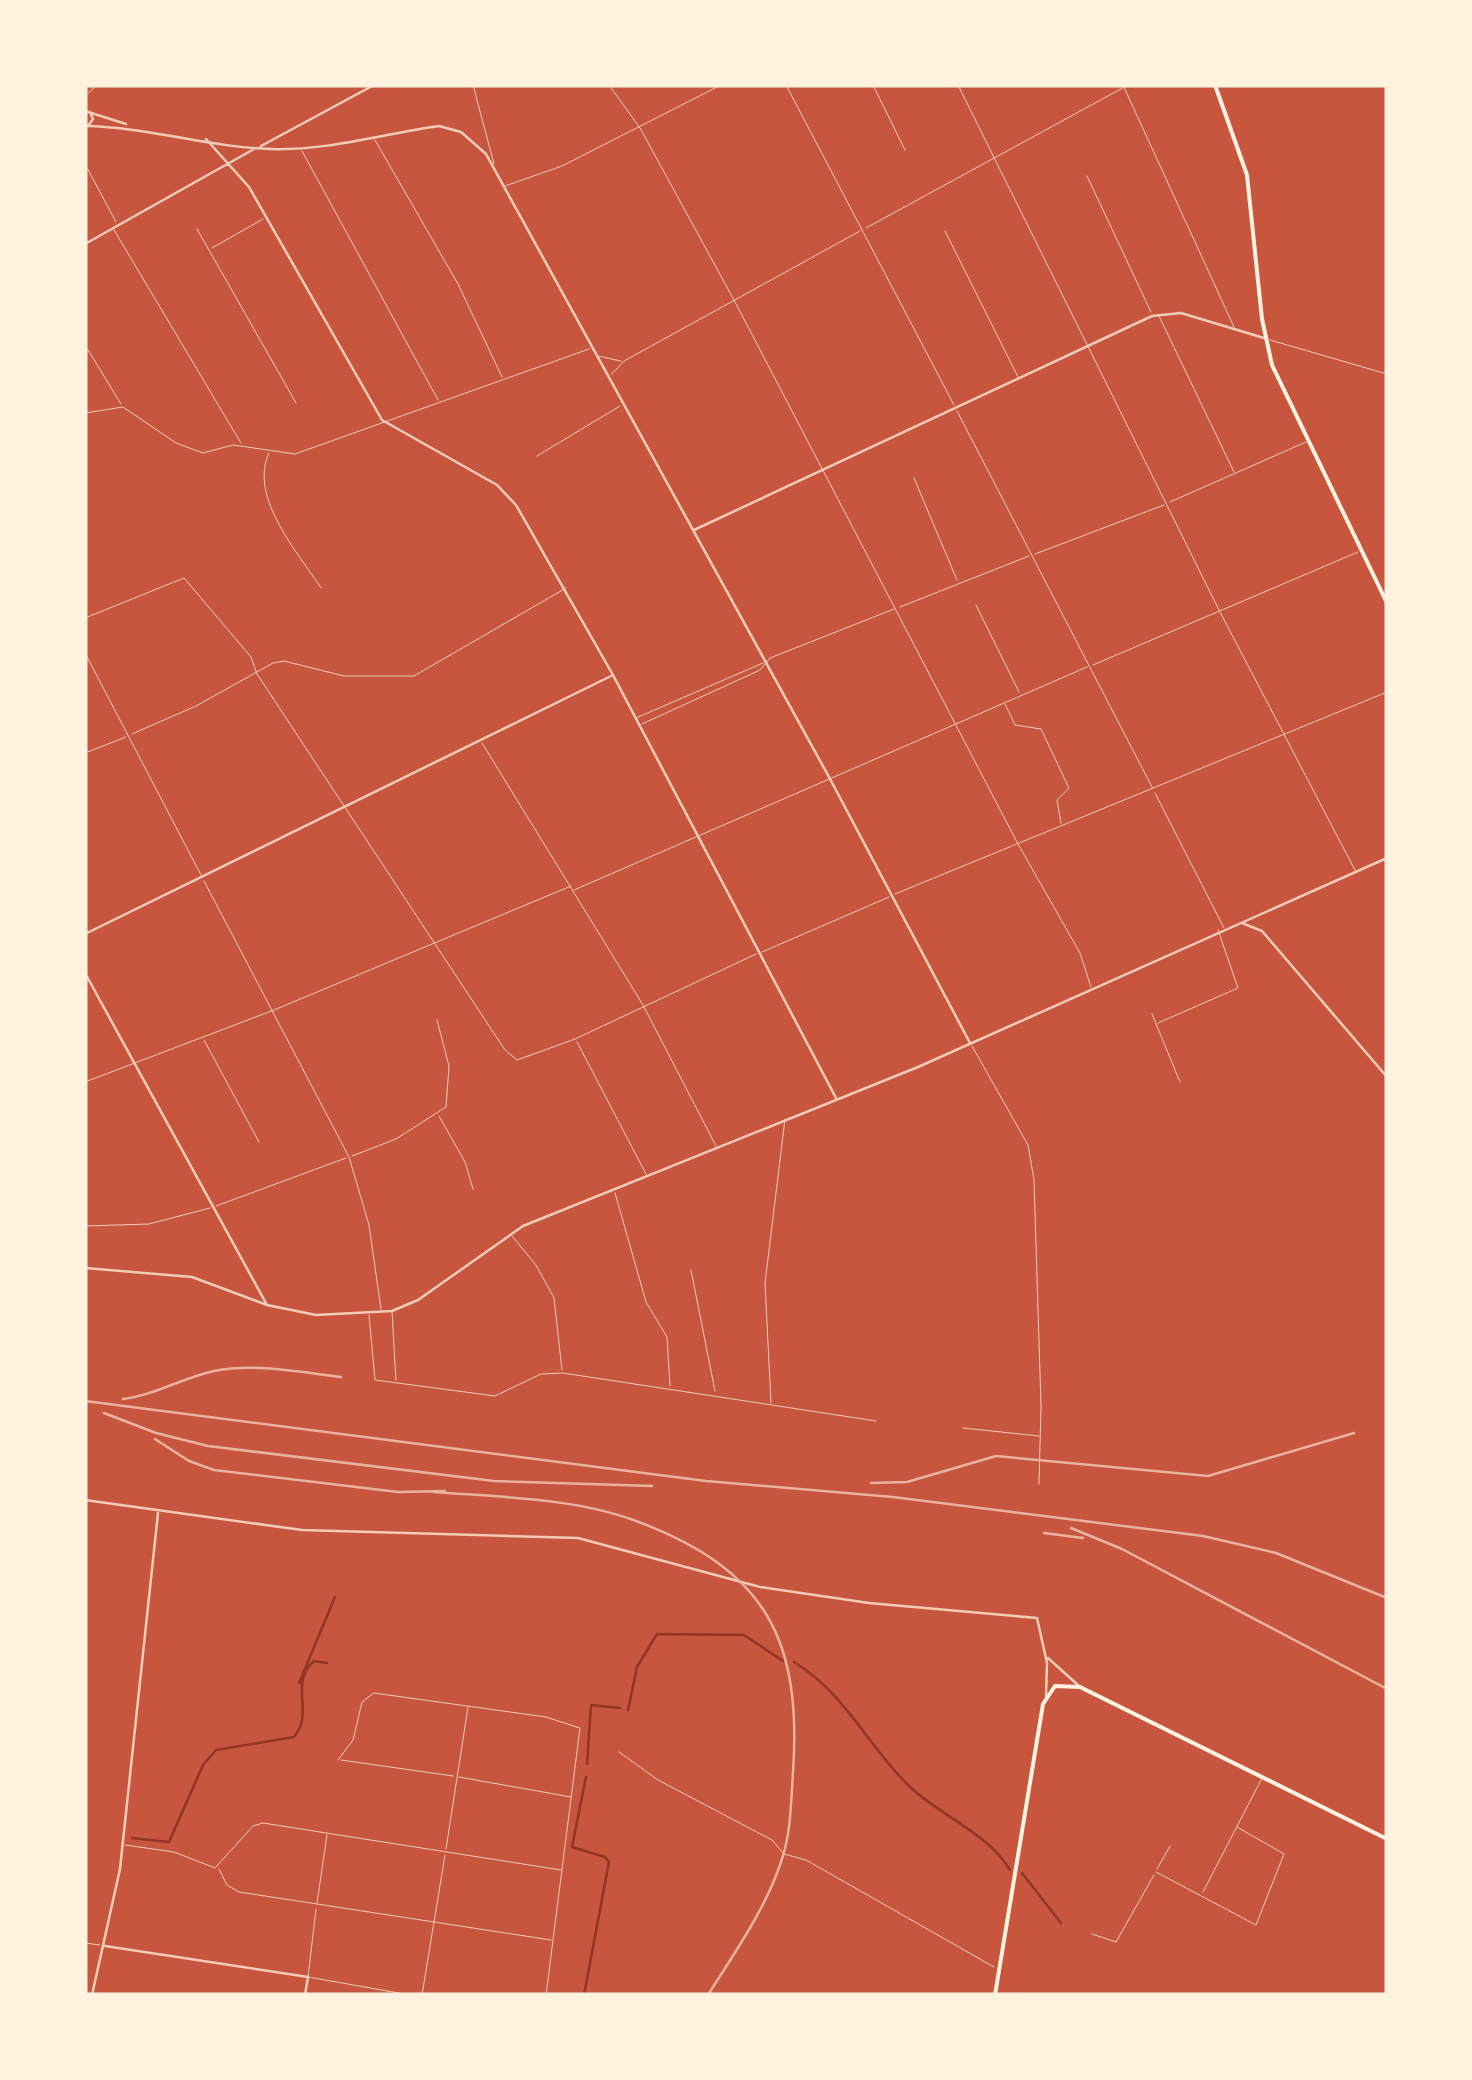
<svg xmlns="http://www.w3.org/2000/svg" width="1472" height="2080" viewBox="0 0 1472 2080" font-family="'Source Sans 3',sans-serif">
	<rect width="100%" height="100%" fill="#c8553d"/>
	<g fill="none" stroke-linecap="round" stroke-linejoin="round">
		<path stroke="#8f3625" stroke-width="2.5" d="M 794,1662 C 845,1693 868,1746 909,1786 C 940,1816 987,1832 1010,1870
			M 299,1683 L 335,1597
			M 628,1710 L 637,1667 L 657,1634 L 744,1635 L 783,1661
			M 587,1764 L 591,1705 L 620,1708
			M 132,1838 L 169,1842 L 203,1765 L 216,1750 L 294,1737 C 315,1713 288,1684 314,1661 L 327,1663
			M 1022,1873 L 1061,1923
			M 584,1995 L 609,1862 L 605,1857 L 572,1847 L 586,1777"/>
		<path stroke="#f1ccb7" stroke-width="1" d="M 473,85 L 494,164
			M 609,85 L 640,128 L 734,300 L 1018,844 L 1080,953 L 1091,987
			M 786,85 L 954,405
			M 873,85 L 905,150
			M 958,85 L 1220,612 L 1356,872
			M 1123,85 L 1234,327
			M 85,96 L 97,85
			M 375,140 L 458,284 L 502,377
			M 302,151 L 438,400
			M 85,164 L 116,222
			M 1087,176 L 1151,312
			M 505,186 L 562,166 L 721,85
			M 866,228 L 1128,85
			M 197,229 L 296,403
			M 114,230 L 241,443
			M 945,231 L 1018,377
			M 212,248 L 263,219
			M 1158,314 L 1234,472
			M 1270,340 L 1387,374
			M 85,345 L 121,404
			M 598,356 L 621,361
			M 611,375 L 624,361 L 860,231
			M 957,411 L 1152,787
			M 85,413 L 123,407 L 176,443 L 203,453 L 233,445 L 295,454 L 589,349
			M 269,453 C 248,497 299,554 321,588
			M 537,456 L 620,406
			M 914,478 L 957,580
			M 1170,502 L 1306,442
			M 1035,554 L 1164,505
			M 976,605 L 1019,692
			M 900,607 L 1029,556
			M 85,618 L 184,578 L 251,657 L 257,674 L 505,1050 L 517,1060 L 575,1039 L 756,954
			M 85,653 L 201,875
			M 1093,665 L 1358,552
			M 1005,704 L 1015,725 L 1041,729 L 1069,788 L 1057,800 L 1061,823
			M 636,718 L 763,663
			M 642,724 L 760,670 L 770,658 L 894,609
			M 132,734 L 196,706 L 273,663 L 284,661 L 344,676 L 414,676 L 566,588
			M 482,743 L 643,1005 L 716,1146
			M 85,753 L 126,737
			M 1155,793 L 1224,928
			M 204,881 L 349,1157 L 369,1225 L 381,1309
			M 574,890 L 1087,667
			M 895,894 L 1387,692
			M 762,952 L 889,897
			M 1152,1014 L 1180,1082
			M 1158,1023 L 1238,988 L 1218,930
			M 204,1040 L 259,1142
			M 577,1042 L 646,1174
			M 972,1046 L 1028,1145 L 1034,1180 L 1041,1406 L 1039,1484
			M 85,1082 L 274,1010 L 571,886
			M 439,1116 L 465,1162 L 473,1189
			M 352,1156 L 396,1139 L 446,1107 L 449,1066 L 437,1020
			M 615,1193 L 646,1302 L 667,1337 L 670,1386
			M 216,1206 L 346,1158
			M 85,1226 L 149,1224 L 210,1208
			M 512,1236 L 536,1265 L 554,1298 L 562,1370
			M 691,1270 L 715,1391
			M 392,1311 L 396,1380
			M 369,1315 L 375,1380 L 495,1396 L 541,1374 L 563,1373 L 876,1421
			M 771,1403 L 765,1283 L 785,1119
			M 963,1428 L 1039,1436
			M 619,1752 L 658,1780 L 772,1840 L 784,1854 L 806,1860 L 994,1967
			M 338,1760 L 353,1740 L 362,1702 L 374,1693 L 546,1717 L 580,1728 L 546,1995
			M 341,1760 L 453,1776
			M 459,1777 L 571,1797
			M 125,1845 L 174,1852 L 215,1868 L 253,1826 L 263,1823 L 561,1870
			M 446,1849 L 468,1707
			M 219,1869 L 227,1885 L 239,1892 L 551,1940
			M 1157,1869 L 1170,1846
			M 1156,1872 L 1256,1925 L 1284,1854 L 1237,1827
			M 1203,1892 L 1261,1780
			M 317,1903 L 327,1835
			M 316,1909 L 308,1977 L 410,1995
			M 1092,1934 L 1116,1942 L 1154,1875
			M 85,1943 L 100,1945
			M 422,1995 L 445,1855"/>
		<path stroke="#f1ccb7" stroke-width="2.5" d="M 85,111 L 126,124
			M 85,126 C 148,127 207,147 270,149 C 327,151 382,134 439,126 L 461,132 L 486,154 L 829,777 L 970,1043
			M 88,126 L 93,119 L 90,112
			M 206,139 L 249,187 L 382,420 L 497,485 L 516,505 L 613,675 L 836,1098
			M 261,146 L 374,85
			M 85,244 L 254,149
			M 694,530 L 1152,316 L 1181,313 L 1264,338
			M 1242,923 L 1262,931 L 1387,1077
			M 85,934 L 611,676
			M 85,973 L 267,1305
			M 85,1268 L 192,1277 L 267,1305 L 316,1315 L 392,1311 L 418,1300 L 523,1226 L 918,1067 L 1387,858
			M 85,1500 L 302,1530 L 578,1538 L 760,1587 L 869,1603 L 1037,1618 L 1047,1663 L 1046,1697
			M 1048,1658 L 1079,1686
			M 105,1946 L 308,1977 L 305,1995
			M 92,1995 L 120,1869 L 158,1513"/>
		<path stroke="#fff3e0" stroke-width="4" d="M 1215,85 L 1247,175 L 1262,319 L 1272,365 L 1387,603
			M 995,1995 L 1043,1704 L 1055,1686 L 1080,1687 L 1387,1839"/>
		<path stroke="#e9b49f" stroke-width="2.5" d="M 123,1399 C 155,1395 182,1378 214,1371 C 256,1363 299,1372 341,1377
			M 85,1401 L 706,1481 L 893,1497 L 1203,1536 L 1276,1553 L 1387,1598
			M 104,1413 L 156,1433 L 208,1446 L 494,1481 L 652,1486
			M 155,1439 L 189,1461 L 214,1470 L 398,1492 L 445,1491
			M 871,1483 L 907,1482 L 996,1456 L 1208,1476 L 1354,1433
			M 434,1492 C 499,1497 575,1498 636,1521 C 766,1569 802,1640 793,1772 C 791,1802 791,1834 781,1862 C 765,1910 735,1952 708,1995
			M 1071,1528 L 1122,1549 L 1387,1689
			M 1044,1533 L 1083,1538"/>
	</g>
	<rect width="1472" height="2080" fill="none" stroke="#fff3e0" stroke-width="175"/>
</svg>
